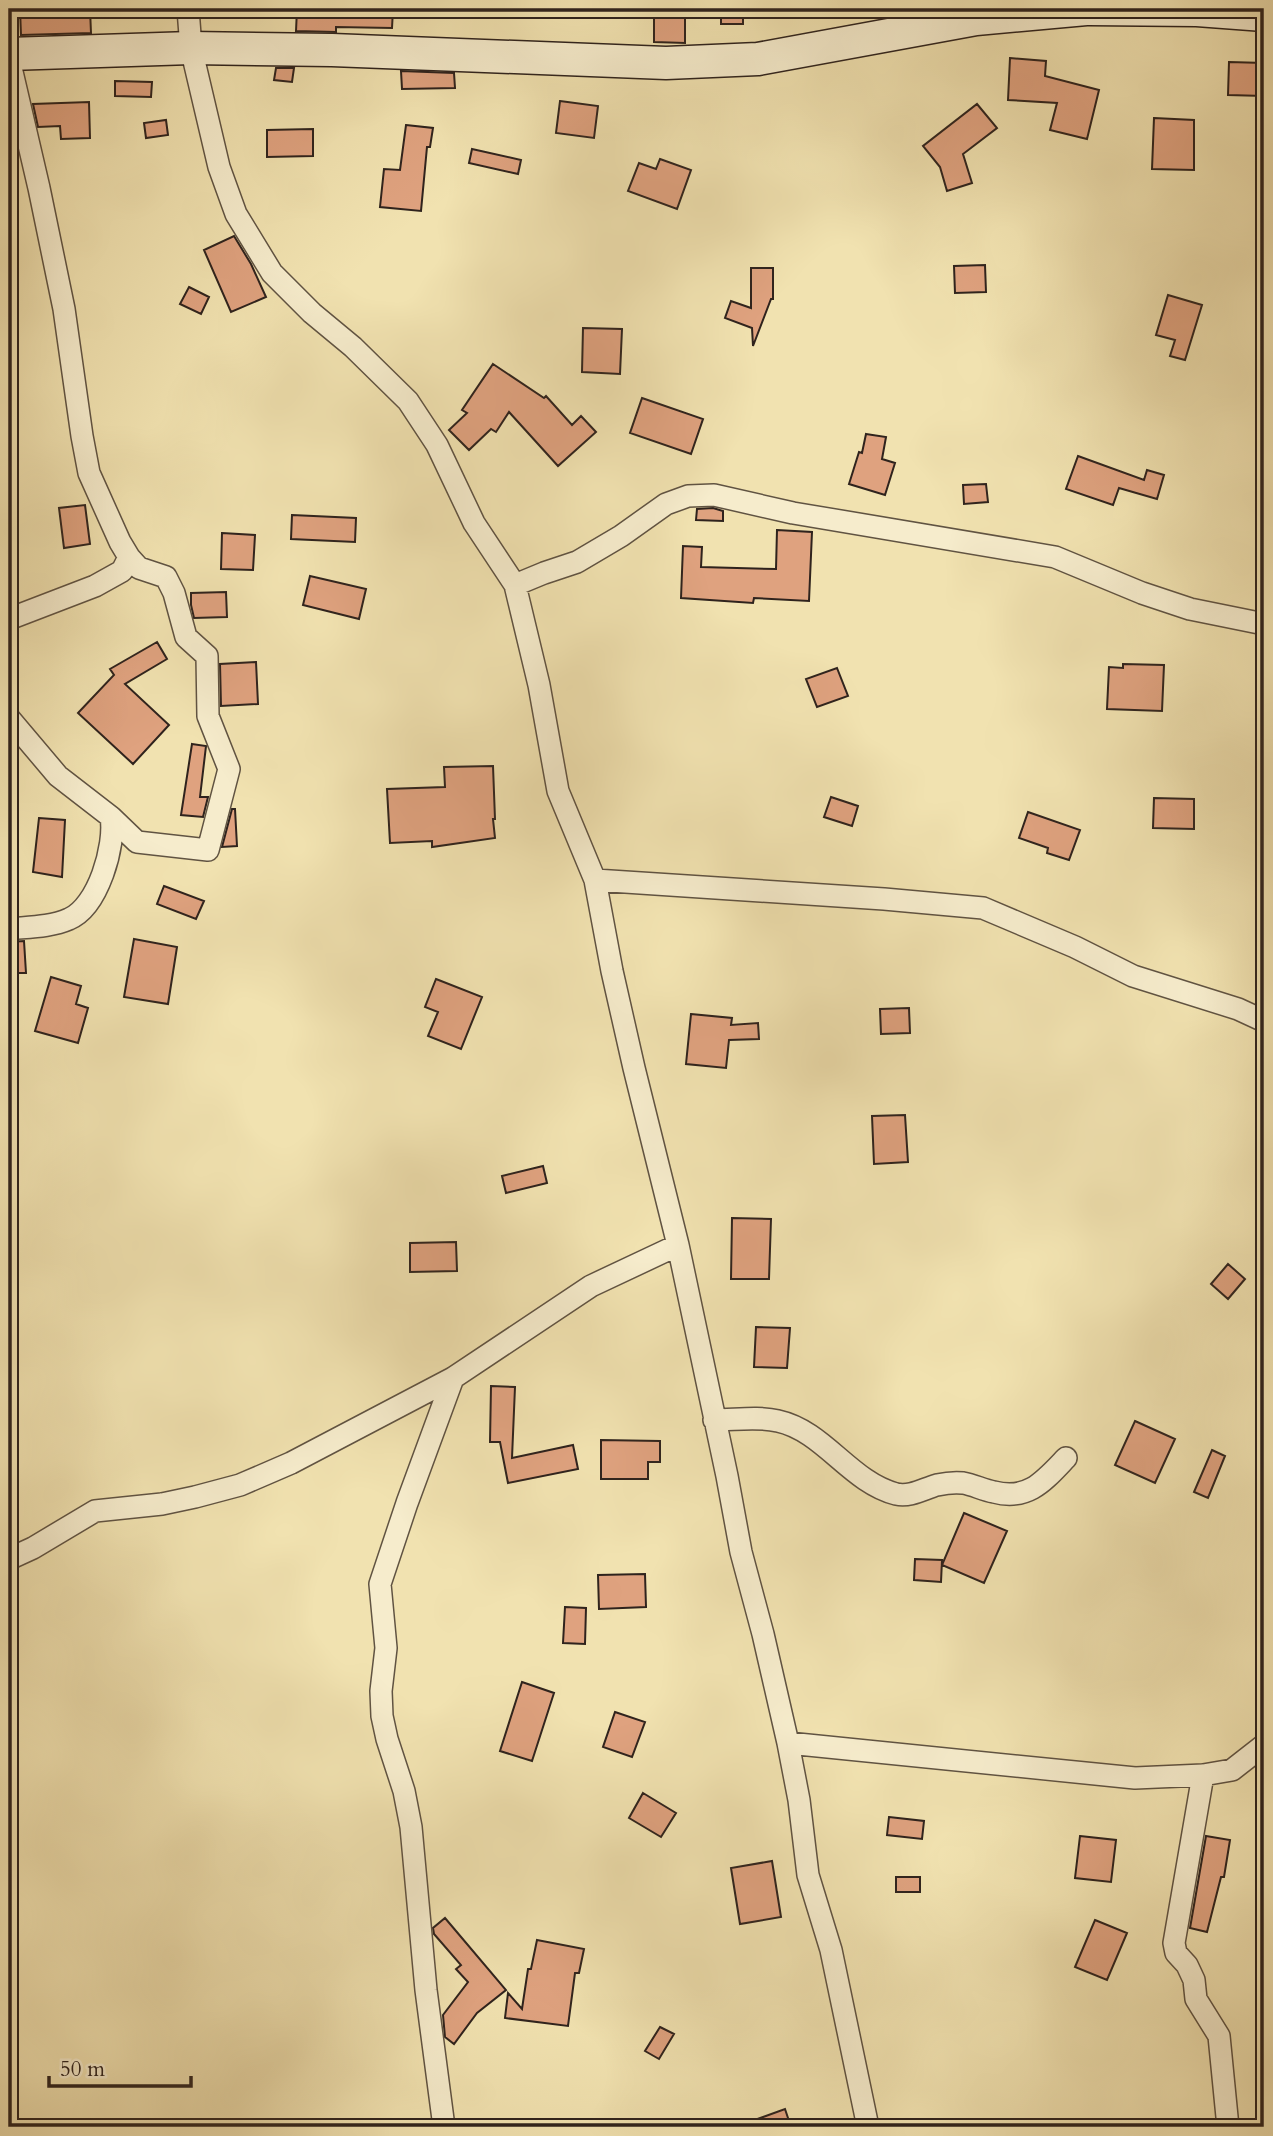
<svg xmlns="http://www.w3.org/2000/svg" width="1273" height="2136" viewBox="0 0 1273 2136" font-family="Cardo,serif">
	<rect width="100%" height="100%" fill="#f1e2b0"/>
	<filter id="stains"><feTurbulence type="fractalNoise" baseFrequency=".00286" numOctaves="4"/><feColorMatrix values="0 0 0 0 .2 0 0 0 0 .09 0 0 0 0 .02 0 0 0 .5 -.17"/></filter>
	<radialGradient id="worn" r=".72"><stop offset=".6" stop-color="#630" stop-opacity="0"/><stop offset="1" stop-color="#630" stop-opacity=".3"/></radialGradient>
	<path fill="#dfa27f" stroke="#2f231d" stroke-width="2" d="M 20,9 L 90,9 L 91,33 L 21,35 Z
		M 297,9 L 393,9 L 392,28 L 336,27 L 336,32 L 296,31 Z
		M 721,9 L 743,9 L 743,24 L 721,24 Z
		M 654,14 L 685,15 L 685,43 L 654,42 Z
		M 1010,58 L 1046,61 L 1045,76 L 1099,90 L 1087,139 L 1050,130 L 1057,103 L 1008,100 Z
		M 1229,62 L 1264,63 L 1264,96 L 1228,95 Z
		M 276,68 L 294,68 L 292,82 L 274,80 Z
		M 401,71 L 454,73 L 455,88 L 402,89 Z
		M 115,81 L 152,82 L 151,97 L 115,96 Z
		M 560,101 L 598,106 L 594,138 L 556,133 Z
		M 89,102 L 90,138 L 61,139 L 60,126 L 38,127 L 33,104 Z
		M 977,104 L 997,128 L 963,154 L 972,183 L 947,191 L 940,167 L 923,146 Z
		M 1154,118 L 1194,120 L 1194,170 L 1152,169 Z
		M 166,120 L 168,135 L 146,138 L 144,123 Z
		M 406,125 L 433,128 L 430,147 L 427,147 L 421,211 L 380,207 L 384,169 L 400,170 Z
		M 313,129 L 313,156 L 267,157 L 267,130 Z
		M 472,149 L 521,160 L 518,174 L 469,163 Z
		M 660,159 L 691,170 L 677,209 L 628,191 L 639,163 L 656,169 Z
		M 234,236 L 251,264 L 266,297 L 231,312 L 204,250 Z
		M 985,265 L 986,292 L 955,293 L 954,266 Z
		M 751,268 L 773,268 L 773,299 L 771,299 L 753,346 L 752,328 L 725,318 L 731,301 L 751,308 Z
		M 189,287 L 209,297 L 201,314 L 180,304 Z
		M 1168,295 L 1202,305 L 1185,360 L 1170,356 L 1175,340 L 1156,335 Z
		M 583,328 L 622,329 L 620,374 L 582,372 Z
		M 493,364 L 544,398 L 546,396 L 572,425 L 581,416 L 596,432 L 558,466 L 509,412 L 496,432 L 491,429 L 469,450 L 449,430 L 467,413 L 462,410 Z
		M 642,398 L 703,419 L 691,454 L 630,433 Z
		M 866,434 L 886,437 L 882,459 L 895,463 L 885,495 L 849,484 L 859,452 L 862,453 Z
		M 1078,456 L 1144,480 L 1147,470 L 1164,475 L 1157,499 L 1119,488 L 1113,505 L 1066,489 Z
		M 986,484 L 988,502 L 964,504 L 963,485 Z
		M 85,505 L 90,544 L 64,548 L 59,508 Z
		M 713,508 L 723,511 L 723,521 L 696,520 L 697,509 Z
		M 292,515 L 356,518 L 355,542 L 291,539 Z
		M 777,530 L 812,532 L 809,601 L 754,598 L 753,603 L 681,598 L 683,546 L 702,547 L 701,567 L 776,569 Z
		M 222,533 L 255,535 L 253,570 L 221,569 Z
		M 310,576 L 366,589 L 359,619 L 303,605 Z
		M 226,592 L 227,617 L 194,618 L 191,605 L 191,593 Z
		M 157,642 L 167,659 L 125,684 L 169,725 L 133,764 L 78,713 L 114,675 L 110,669 Z
		M 256,662 L 258,704 L 221,706 L 220,664 Z
		M 1123,664 L 1164,665 L 1162,711 L 1107,709 L 1109,667 L 1123,668 Z
		M 837,668 L 848,696 L 817,707 L 806,679 Z
		M 192,744 L 206,746 L 200,797 L 208,797 L 203,817 L 181,815 Z
		M 493,766 L 495,819 L 493,819 L 495,838 L 432,847 L 432,841 L 390,843 L 387,789 L 445,787 L 444,767 Z
		M 831,797 L 858,806 L 852,826 L 824,817 Z
		M 1154,798 L 1194,799 L 1194,829 L 1153,828 Z
		M 232,809 L 235,809 L 237,846 L 222,847 Z
		M 1028,812 L 1080,830 L 1069,860 L 1047,853 L 1048,848 L 1019,838 Z
		M 39,818 L 65,820 L 62,877 L 33,872 Z
		M 164,886 L 204,901 L 196,919 L 157,904 Z
		M 134,939 L 177,947 L 168,1004 L 124,997 Z
		M 24,941 L 26,973 L 9,973 L 9,942 Z
		M 51,977 L 81,986 L 76,1004 L 88,1008 L 78,1043 L 35,1031 Z
		M 436,979 L 482,997 L 461,1049 L 428,1036 L 438,1012 L 425,1007 Z
		M 909,1008 L 910,1033 L 881,1034 L 880,1009 Z
		M 691,1014 L 732,1018 L 731,1025 L 758,1023 L 759,1039 L 729,1040 L 726,1068 L 686,1064 Z
		M 905,1115 L 908,1162 L 874,1164 L 872,1116 Z
		M 543,1166 L 547,1183 L 506,1193 L 502,1176 Z
		M 732,1218 L 771,1219 L 769,1279 L 731,1279 Z
		M 456,1242 L 457,1271 L 410,1272 L 410,1243 Z
		M 1228,1264 L 1245,1279 L 1228,1299 L 1211,1284 Z
		M 756,1327 L 790,1328 L 787,1368 L 754,1367 Z
		M 491,1386 L 515,1387 L 512,1458 L 573,1445 L 578,1469 L 508,1483 L 500,1442 L 490,1442 Z
		M 1135,1421 L 1175,1439 L 1155,1483 L 1115,1465 Z
		M 601,1440 L 660,1441 L 660,1462 L 648,1462 L 648,1479 L 601,1479 Z
		M 1212,1450 L 1225,1456 L 1208,1498 L 1194,1492 Z
		M 964,1513 L 1007,1531 L 984,1583 L 942,1565 Z
		M 915,1559 L 942,1560 L 941,1582 L 914,1580 Z
		M 645,1574 L 646,1607 L 599,1609 L 598,1575 Z
		M 565,1607 L 586,1608 L 585,1644 L 563,1643 Z
		M 522,1682 L 554,1693 L 532,1761 L 500,1751 Z
		M 615,1712 L 645,1722 L 632,1757 L 603,1747 Z
		M 643,1793 L 676,1813 L 661,1837 L 629,1818 Z
		M 889,1817 L 924,1821 L 922,1839 L 887,1835 Z
		M 1080,1836 L 1116,1840 L 1111,1882 L 1075,1878 Z
		M 1206,1836 L 1230,1840 L 1224,1877 L 1221,1877 L 1207,1932 L 1190,1928 Z
		M 772,1861 L 781,1917 L 740,1924 L 731,1868 Z
		M 896,1877 L 920,1877 L 920,1892 L 896,1892 Z
		M 445,1918 L 506,1990 L 477,2013 L 454,2044 L 445,2037 L 443,2015 L 468,1982 L 456,1969 L 461,1965 L 434,1934 L 433,1928 Z
		M 1095,1920 L 1127,1933 L 1107,1980 L 1075,1967 Z
		M 537,1940 L 584,1949 L 579,1973 L 575,1973 L 568,2026 L 505,2018 L 508,1993 L 522,2009 L 528,1969 L 531,1969 Z
		M 660,2027 L 674,2034 L 659,2059 L 645,2051 Z
		M 785,2109 L 791,2127 L 741,2127 L 741,2125 Z"/>
	<g fill="none" stroke-linecap="round" stroke-linejoin="round">
		<defs>
			<path id="street" d="M 188,9 L 191,48 L 219,167 L 236,214 L 272,273 L 312,313 L 353,347 L 408,401 L 437,445 L 474,523 L 515,585 L 539,685 L 558,791 L 595,880 L 612,971 L 634,1068 L 678,1245 L 727,1476 L 741,1552 L 763,1634 L 788,1743 L 799,1800 L 808,1875 L 831,1950 L 868,2127
				M 9,59 L 39,188 L 64,309 L 82,436 L 89,473 L 120,542 L 129,557 L 139,568 L 166,577 L 174,593 L 186,637 L 207,656 L 208,716 L 229,769 L 208,850 L 137,842 L 111,817
				M 515,585 L 544,573 L 577,562 L 621,536 L 666,504 L 688,496 L 714,495 L 793,513 L 1055,557 L 1142,593 L 1190,609 L 1264,624
				M 9,619 L 95,586 L 122,571 L 129,557
				M 9,718 L 58,776 L 111,817 C 116,845 98,907 69,919 C 51,927 28,927 9,929
				M 595,880 L 884,899 L 983,908 L 1075,947 L 1133,976 L 1238,1009 L 1264,1021
				M 714,1420 C 735,1420 758,1416 778,1421 C 824,1431 850,1482 896,1494 C 911,1497 923,1489 937,1485 C 946,1483 954,1482 963,1483 C 974,1485 983,1490 994,1492 C 1028,1501 1044,1481 1066,1458
				M 9,1559 L 33,1548 L 95,1511 L 162,1504 L 195,1497 L 240,1485 L 291,1463 L 453,1378 L 591,1286 L 678,1245
				M 788,1743 L 1135,1778 L 1203,1775 L 1232,1770 L 1264,1745
				M 1203,1775 L 1174,1943 L 1176,1953 L 1187,1965 L 1194,1980 L 1196,1999 L 1219,2036 L 1228,2127
				M 444,2127 L 426,1990 L 411,1827 L 404,1791 L 387,1739 L 382,1716 L 381,1691 L 386,1648 L 380,1584 L 407,1503 L 453,1378"/>
			<path id="secondary" d="M 1089,9 L 1197,10 L 1264,15
				M 9,54 L 191,48 L 332,50 L 666,63 L 758,59 L 976,19 L 1086,9"/>
		</defs>
		<use href="#street" stroke="#605342" stroke-width="24"/>
		<use href="#secondary" stroke="#2f231d" stroke-width="35"/>
		<use href="#street" stroke="#f6eccc" stroke-width="21"/>
		<use href="#secondary" stroke="#f6eccc" stroke-width="32"/>
	</g>
	<rect width="1273" height="2136" fill="none" stroke="#f1e2b0" stroke-width="35"/>
	<rect x="10" y="10" width="1252" height="2115" fill="none" stroke="#2f231d" stroke-width="3.5"/>
	<rect x="18" y="18" width="1238" height="2101" fill="none" stroke="#2f231d" stroke-width="2"/>
	<path d="M49 2076v10h142v-10" fill="none" stroke="#2f231d" stroke-width="3.5"/>
	<text x="60" y="2076" font-size="21" fill="#2f231d" stroke="#f6eccc" stroke-width="5" paint-order="stroke">50 m</text>
	<rect width="100%" height="100%" filter="url(#stains)"/>
	<rect width="100%" height="100%" fill="url(#worn)"/>
</svg>
